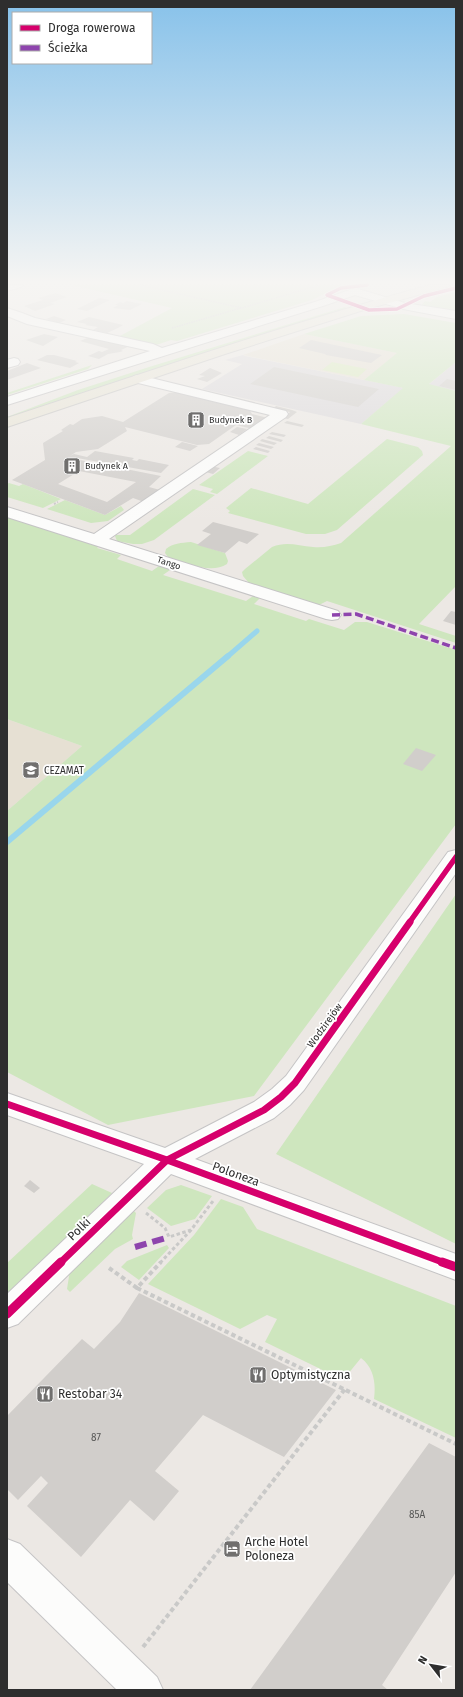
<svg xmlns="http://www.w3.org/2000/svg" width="463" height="1697" viewBox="0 0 463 1697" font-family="'Fira Sans',sans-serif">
	<rect width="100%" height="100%" fill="#ece8e4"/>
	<path fill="#dcd9db" d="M 243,355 L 245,356 L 404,388 L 361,424 L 202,389 L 242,364 L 225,360 Z
		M 456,362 L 456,391 L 428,385 Z"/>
	<path fill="#e6e0d3" d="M 304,334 L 398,353 L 364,380 L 243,355 Z
		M 7,719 L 82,746 L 7,811 Z"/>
	<path fill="#cee6be" d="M 71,285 L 348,285 L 330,291 L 312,300 L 177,341 L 171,340 L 153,346 L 118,337 L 172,308 Z
		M 456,292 L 456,311 L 421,306 L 425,301 L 430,302 L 437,297 Z
		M 345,307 L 348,309 L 195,356 L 7,419 L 7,417 L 78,390 L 149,367 Z
		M 404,314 L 456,323 L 456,362 L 429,384 L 456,391 L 456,586 L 419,624 L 456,636 L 456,643 L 327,601 L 319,605 L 249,583 L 243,576 L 242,572 L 245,569 L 272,547 C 287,541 298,546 313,547 C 323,548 332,546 341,543 L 451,446 L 361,424 L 403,388 L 364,380 L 397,353 L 304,334 L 361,316 Z
		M 92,365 L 88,369 L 7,395 L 7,393 Z
		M 387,439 L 418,447 L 422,451 L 423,455 L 337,530 L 325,534 L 306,534 L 228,513 L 230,511 L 226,508 L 251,488 L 308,504 Z
		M 248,451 L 268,456 L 217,494 L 210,492 L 213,489 L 199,485 Z
		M 9,483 L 19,486 L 23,484 L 61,499 L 43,508 L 7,497 L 7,484 Z
		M 193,489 L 215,495 L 154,540 L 142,544 L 133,544 L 117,541 L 115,536 L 116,535 L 130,535 Z
		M 65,500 L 105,515 L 121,506 L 124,510 L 108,521 L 91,523 L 47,509 Z
		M 7,517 L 99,546 L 97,548 L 121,555 L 117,559 L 152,571 L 159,566 L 170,570 L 163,575 L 246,601 L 253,596 L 260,598 L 254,604 L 306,621 L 309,619 L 344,630 L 355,622 L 367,622 L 456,650 L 456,824 L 254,1096 L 108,1125 L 7,1072 L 7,811 L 82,746 L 7,719 Z
		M 191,542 L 225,553 L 228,561 L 227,564 C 210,575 186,562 168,557 L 165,553 L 166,549 C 173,543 181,543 191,542 Z
		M 456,894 L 456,1244 L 276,1154 Z
		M 92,1184 L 112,1193 L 7,1295 L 7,1263 Z
		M 181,1185 L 212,1196 L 195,1219 L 171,1226 L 147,1208 L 166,1190 Z
		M 221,1199 L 243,1207 L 257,1229 L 456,1306 L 456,1438 L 374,1399 C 376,1383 374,1368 361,1358 L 343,1380 L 265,1342 L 277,1319 L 267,1315 L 240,1329 L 148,1284 L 194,1235 Z
		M 133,1210 L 136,1213 L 132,1235 L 133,1239 L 115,1249 L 70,1292 L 67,1289 L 70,1270 Z
		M 167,1245 L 169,1248 L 139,1280 L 121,1267 L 127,1261 Z"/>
	<path fill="#d9eabb" d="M 332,362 L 367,369 L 358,377 L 322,370 Z"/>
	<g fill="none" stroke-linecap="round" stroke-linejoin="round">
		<path stroke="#99d6ec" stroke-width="5" d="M 227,657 L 257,631"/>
		<path stroke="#99d6ec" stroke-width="6" d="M 7,842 L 228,656"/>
	</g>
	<path fill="#d1cecb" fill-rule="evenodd" d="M 56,293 L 67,297 L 50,303 L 55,304 L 35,311 L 24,306 L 43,300 L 38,298 Z
		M 99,298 L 110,300 L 87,311 L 77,309 Z
		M 127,301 L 142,304 L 130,310 L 113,308 L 118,305 L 115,305 L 120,302 L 123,303 Z
		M 54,316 L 66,320 L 59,323 L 46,319 Z
		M 89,317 L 123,325 L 118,328 L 107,333 L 93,330 L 98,327 L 85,325 L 87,324 L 77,322 Z
		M 44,334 L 58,337 L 43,346 L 26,340 Z
		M 92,336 L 132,345 L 121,350 L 123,351 L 120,352 L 108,354 L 99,359 L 88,356 L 99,351 L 102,352 L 109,349 L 80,341 Z
		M 311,340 L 382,355 L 371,363 L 326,355 L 325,354 L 299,348 Z
		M 47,355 L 54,355 L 77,361 L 75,362 L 79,363 L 70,368 L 37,360 Z
		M 27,363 L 41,368 L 7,380 L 7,371 Z
		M 274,367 L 379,389 L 358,407 L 250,384 Z
		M 210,368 L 222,373 L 207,382 L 197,379 L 205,376 L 199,375 Z
		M 447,379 L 456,381 L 456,390 L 439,386 Z
		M 179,392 L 249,409 L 252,414 L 268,418 L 253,429 L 236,425 L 209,444 L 197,445 L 125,427 L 127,431 L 98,449 L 76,452 L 70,456 L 74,454 L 87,457 L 95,451 L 134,458 L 132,460 L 137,461 L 139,459 L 169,465 L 161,473 L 77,458 L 75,459 L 161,476 L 149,487 L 160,490 L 144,502 L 133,498 L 105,515 L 12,480 L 45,460 L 43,443 L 63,431 L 61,430 L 70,424 L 73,425 L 82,419 L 102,416 L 123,422 L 169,393 ZM 79,471 L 136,482 L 107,502 L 58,484 Z
		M 276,406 L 292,410 L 297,412 L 288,419 L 283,418 L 290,412 L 273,409 Z
		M 287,421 L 304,425 L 302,427 L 284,423 Z
		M 237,427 L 247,429 L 239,435 L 230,432 Z
		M 272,432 L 286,435 L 284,437 L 269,434 Z
		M 269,436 L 283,440 L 281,442 L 266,438 Z
		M 262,439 L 277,443 L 274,445 L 260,441 Z
		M 182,442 L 198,446 L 190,451 L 175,447 Z
		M 259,443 L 274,447 L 271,449 L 256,445 Z
		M 256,447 L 270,451 L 268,453 L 253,449 Z
		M 210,466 L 220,468 L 213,474 L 202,471 Z
		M 213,522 L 259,534 L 247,544 L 239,541 L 225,553 L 197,545 L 211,534 L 202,531 Z
		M 451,611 L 456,612 L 456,625 L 443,621 Z
		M 416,748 L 436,755 L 422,771 L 403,764 Z
		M 30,1180 L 40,1188 L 34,1193 L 24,1186 Z
		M 139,1293 L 336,1390 L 284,1457 L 203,1415 L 155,1471 L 179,1491 L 154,1521 L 130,1500 L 81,1557 L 27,1506 L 48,1483 L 41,1476 L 18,1500 L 7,1489 L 7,1416 L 82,1339 L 94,1349 L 120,1322 Z
		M 429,1443 L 456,1457 L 456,1572 L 382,1685 L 388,1690 L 250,1690 Z"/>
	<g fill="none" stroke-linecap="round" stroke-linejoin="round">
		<defs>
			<path id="minor" d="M 7,285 L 23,285 L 21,287 L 7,291 Z
				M 355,288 L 405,303 L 456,311 L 456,319 L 403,309 L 355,295 L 326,305 L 7,405 L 7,397 L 150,351 L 27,324 L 7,316 L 7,308 L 22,313 L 35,318 L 153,344 L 162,348 L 318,301 Z
				M 14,358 L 18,359 L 20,362 L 18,365 L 7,368 L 7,360 Z
				M 139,375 L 286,411 L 288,414 L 286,417 L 109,539 L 338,611 L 341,615 L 338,619 L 332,620 L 326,619 L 7,517 L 7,507 L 94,534 L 270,415 L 134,382 L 132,379 L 134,376 Z
				M 456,850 L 456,873 L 304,1090 L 290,1105 L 274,1118 L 195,1159 L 456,1254 L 456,1280 L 171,1174 L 18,1324 L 7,1328 L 7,1294 L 144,1164 L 7,1115 L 7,1093 L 165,1148 L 254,1102 L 272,1089 L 286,1076 L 448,852 Z
				M 7,1539 L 20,1544 L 157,1677 L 163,1690 L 117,1690 L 7,1582 Z"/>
			<path id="major" d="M 430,285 L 449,285 L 447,287 L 367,309 L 225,354 L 7,427 L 7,418 C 147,372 287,324 430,285 Z"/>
		</defs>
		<use href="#minor" stroke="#c5c4c5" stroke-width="2"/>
		<use href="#major" stroke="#c6c5c4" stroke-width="2"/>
		<path stroke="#c9c9c8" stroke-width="1.5" stroke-dasharray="1.5 1" stroke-linecap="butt" d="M 140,285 L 242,308 L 319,285
			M 172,328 L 241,308"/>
		<path stroke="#c9c9c8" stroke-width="2" stroke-dasharray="2 1.5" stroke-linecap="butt" d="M 54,504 L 58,502"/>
		<path stroke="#c9c9c8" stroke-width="3" stroke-dasharray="3.5 2.5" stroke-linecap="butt" d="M 146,1213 L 165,1228 L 169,1237 L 191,1230 L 213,1201
			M 160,1263 L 191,1230"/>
		<path stroke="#c9c9c8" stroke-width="4" stroke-dasharray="4.5 3" stroke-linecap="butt" d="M 109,1268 L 137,1288 L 161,1262
			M 137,1288 L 456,1444
			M 143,1647 L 345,1389"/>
		<use href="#minor" fill="#fcfcfb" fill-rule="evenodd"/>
		<use href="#major" fill="#e8e4d6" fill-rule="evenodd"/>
		<path stroke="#8e44ad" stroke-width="3.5" stroke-dasharray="8 3.5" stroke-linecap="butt" d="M 332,615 L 356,614 L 456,648"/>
		<path stroke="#8e44ad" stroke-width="6" stroke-dasharray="12 6" stroke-linecap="butt" d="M 135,1247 L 169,1237"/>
		<defs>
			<path id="cycleway-far3" d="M 367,285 L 341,288 L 327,295 L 369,310 L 397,309 L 424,296 L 456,288"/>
			<path id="cycleway-far2" d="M 409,923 L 456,857"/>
			<path id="cycleway-far1" d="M 7,1104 L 167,1160 L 445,1263
				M 60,1263 L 167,1160 L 264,1110 L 281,1097 L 295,1083 L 410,922"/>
			<path id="cycleway" d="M 442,1262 L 456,1267
				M 7,1314 L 61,1262"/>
		</defs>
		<use href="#cycleway-far3" stroke="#fff" stroke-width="5"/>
		<use href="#cycleway-far2" stroke="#fff" stroke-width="8"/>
		<use href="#cycleway-far1" stroke="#fff" stroke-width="10"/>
		<use href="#cycleway" stroke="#fff" stroke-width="12"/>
		<use href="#cycleway-far3" stroke="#d6006c" stroke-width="3.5"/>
		<use href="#cycleway-far2" stroke="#d6006c" stroke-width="5.5"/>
		<use href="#cycleway-far1" stroke="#d6006c" stroke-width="7"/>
		<use href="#cycleway" stroke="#d6006c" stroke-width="9"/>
	</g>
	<linearGradient id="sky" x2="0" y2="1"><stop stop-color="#88c2ea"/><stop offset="0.54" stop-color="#f6f5f3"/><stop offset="1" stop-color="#f6f5f3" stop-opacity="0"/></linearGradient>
	<rect width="463" height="523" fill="url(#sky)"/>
	<defs>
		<symbol id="building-square" viewBox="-11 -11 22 22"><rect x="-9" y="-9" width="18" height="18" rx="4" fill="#706f6e" stroke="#fff"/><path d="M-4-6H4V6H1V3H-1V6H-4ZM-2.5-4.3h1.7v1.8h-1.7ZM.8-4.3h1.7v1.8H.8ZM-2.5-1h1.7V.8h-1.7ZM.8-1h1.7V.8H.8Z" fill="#fff"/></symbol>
		<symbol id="university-square" viewBox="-11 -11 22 22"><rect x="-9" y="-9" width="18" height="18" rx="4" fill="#706f6e" stroke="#fff"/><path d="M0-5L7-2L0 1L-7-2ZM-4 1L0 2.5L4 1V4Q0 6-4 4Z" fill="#fff"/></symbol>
		<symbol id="restaurant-square" viewBox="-11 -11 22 22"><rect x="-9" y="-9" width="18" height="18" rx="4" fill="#706f6e" stroke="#fff"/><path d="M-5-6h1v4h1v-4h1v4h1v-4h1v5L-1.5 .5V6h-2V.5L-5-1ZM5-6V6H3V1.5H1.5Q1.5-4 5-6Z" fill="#fff"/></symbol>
		<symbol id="hotel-square" viewBox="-11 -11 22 22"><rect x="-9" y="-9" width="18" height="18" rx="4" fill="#706f6e" stroke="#fff"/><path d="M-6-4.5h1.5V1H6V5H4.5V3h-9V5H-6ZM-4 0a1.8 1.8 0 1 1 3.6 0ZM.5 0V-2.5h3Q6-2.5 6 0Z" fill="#fff"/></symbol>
	</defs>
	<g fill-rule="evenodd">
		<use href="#building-square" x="186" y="410" width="20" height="20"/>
		<use href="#building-square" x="62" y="456" width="20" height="20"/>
		<use href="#university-square" x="21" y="760" width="20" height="20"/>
		<use href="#restaurant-square" x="248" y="1365" width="20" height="20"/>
		<use href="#restaurant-square" x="35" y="1384" width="20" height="20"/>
		<use href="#hotel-square" x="222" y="1539" width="20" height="20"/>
	</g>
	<g text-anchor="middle" stroke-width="3.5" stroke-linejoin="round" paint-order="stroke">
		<g font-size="9" fill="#2e2e2e" stroke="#fff" text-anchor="start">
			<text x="209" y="423">Budynek B</text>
			<text x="85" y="469">Budynek A</text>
		</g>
		<g font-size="9" fill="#2e2e2e" stroke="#fff">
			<text transform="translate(169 563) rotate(18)" y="3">Tango</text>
		</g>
		<g font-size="10" fill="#2e2e2e" stroke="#fff" text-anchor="start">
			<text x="44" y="774">CEZAMAT</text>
		</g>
		<g font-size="10" fill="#2e2e2e" stroke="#fff">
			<text transform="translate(324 1025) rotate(-54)" y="4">Wodzirejów</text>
		</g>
		<g font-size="10" fill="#585857">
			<text x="96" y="1441">87</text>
			<text x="417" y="1518">85A</text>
		</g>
		<g font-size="12" fill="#2e2e2e" stroke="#fff">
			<text transform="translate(236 1174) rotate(20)" y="4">Poloneza</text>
			<text transform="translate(79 1229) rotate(-44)" y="4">Polki</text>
		</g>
		<g font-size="12" fill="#2e2e2e" stroke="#fff" text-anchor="start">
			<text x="271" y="1379">Optymistyczna</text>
			<text x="58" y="1398">Restobar 34</text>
			<text x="245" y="1546">Arche Hotel<tspan x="245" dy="14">Poloneza</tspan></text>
		</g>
	</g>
	<rect width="463" height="1697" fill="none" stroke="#2e2e2e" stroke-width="16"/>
	<rect x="12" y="12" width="140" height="52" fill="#ffffff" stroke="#ababab"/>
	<rect x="20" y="25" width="20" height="6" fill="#d6006c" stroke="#ababab"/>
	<text x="48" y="32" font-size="12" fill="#2e2e2e">Droga rowerowa</text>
	<rect x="20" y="45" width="20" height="6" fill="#8e44ad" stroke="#ababab"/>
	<text x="48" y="52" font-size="12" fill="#2e2e2e">Ścieżka</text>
	<g transform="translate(431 1665) rotate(301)" stroke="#ffffff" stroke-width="3" paint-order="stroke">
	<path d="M0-3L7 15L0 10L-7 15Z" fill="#2e2e2e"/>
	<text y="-6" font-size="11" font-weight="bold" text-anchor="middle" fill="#2e2e2e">N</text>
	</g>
</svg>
